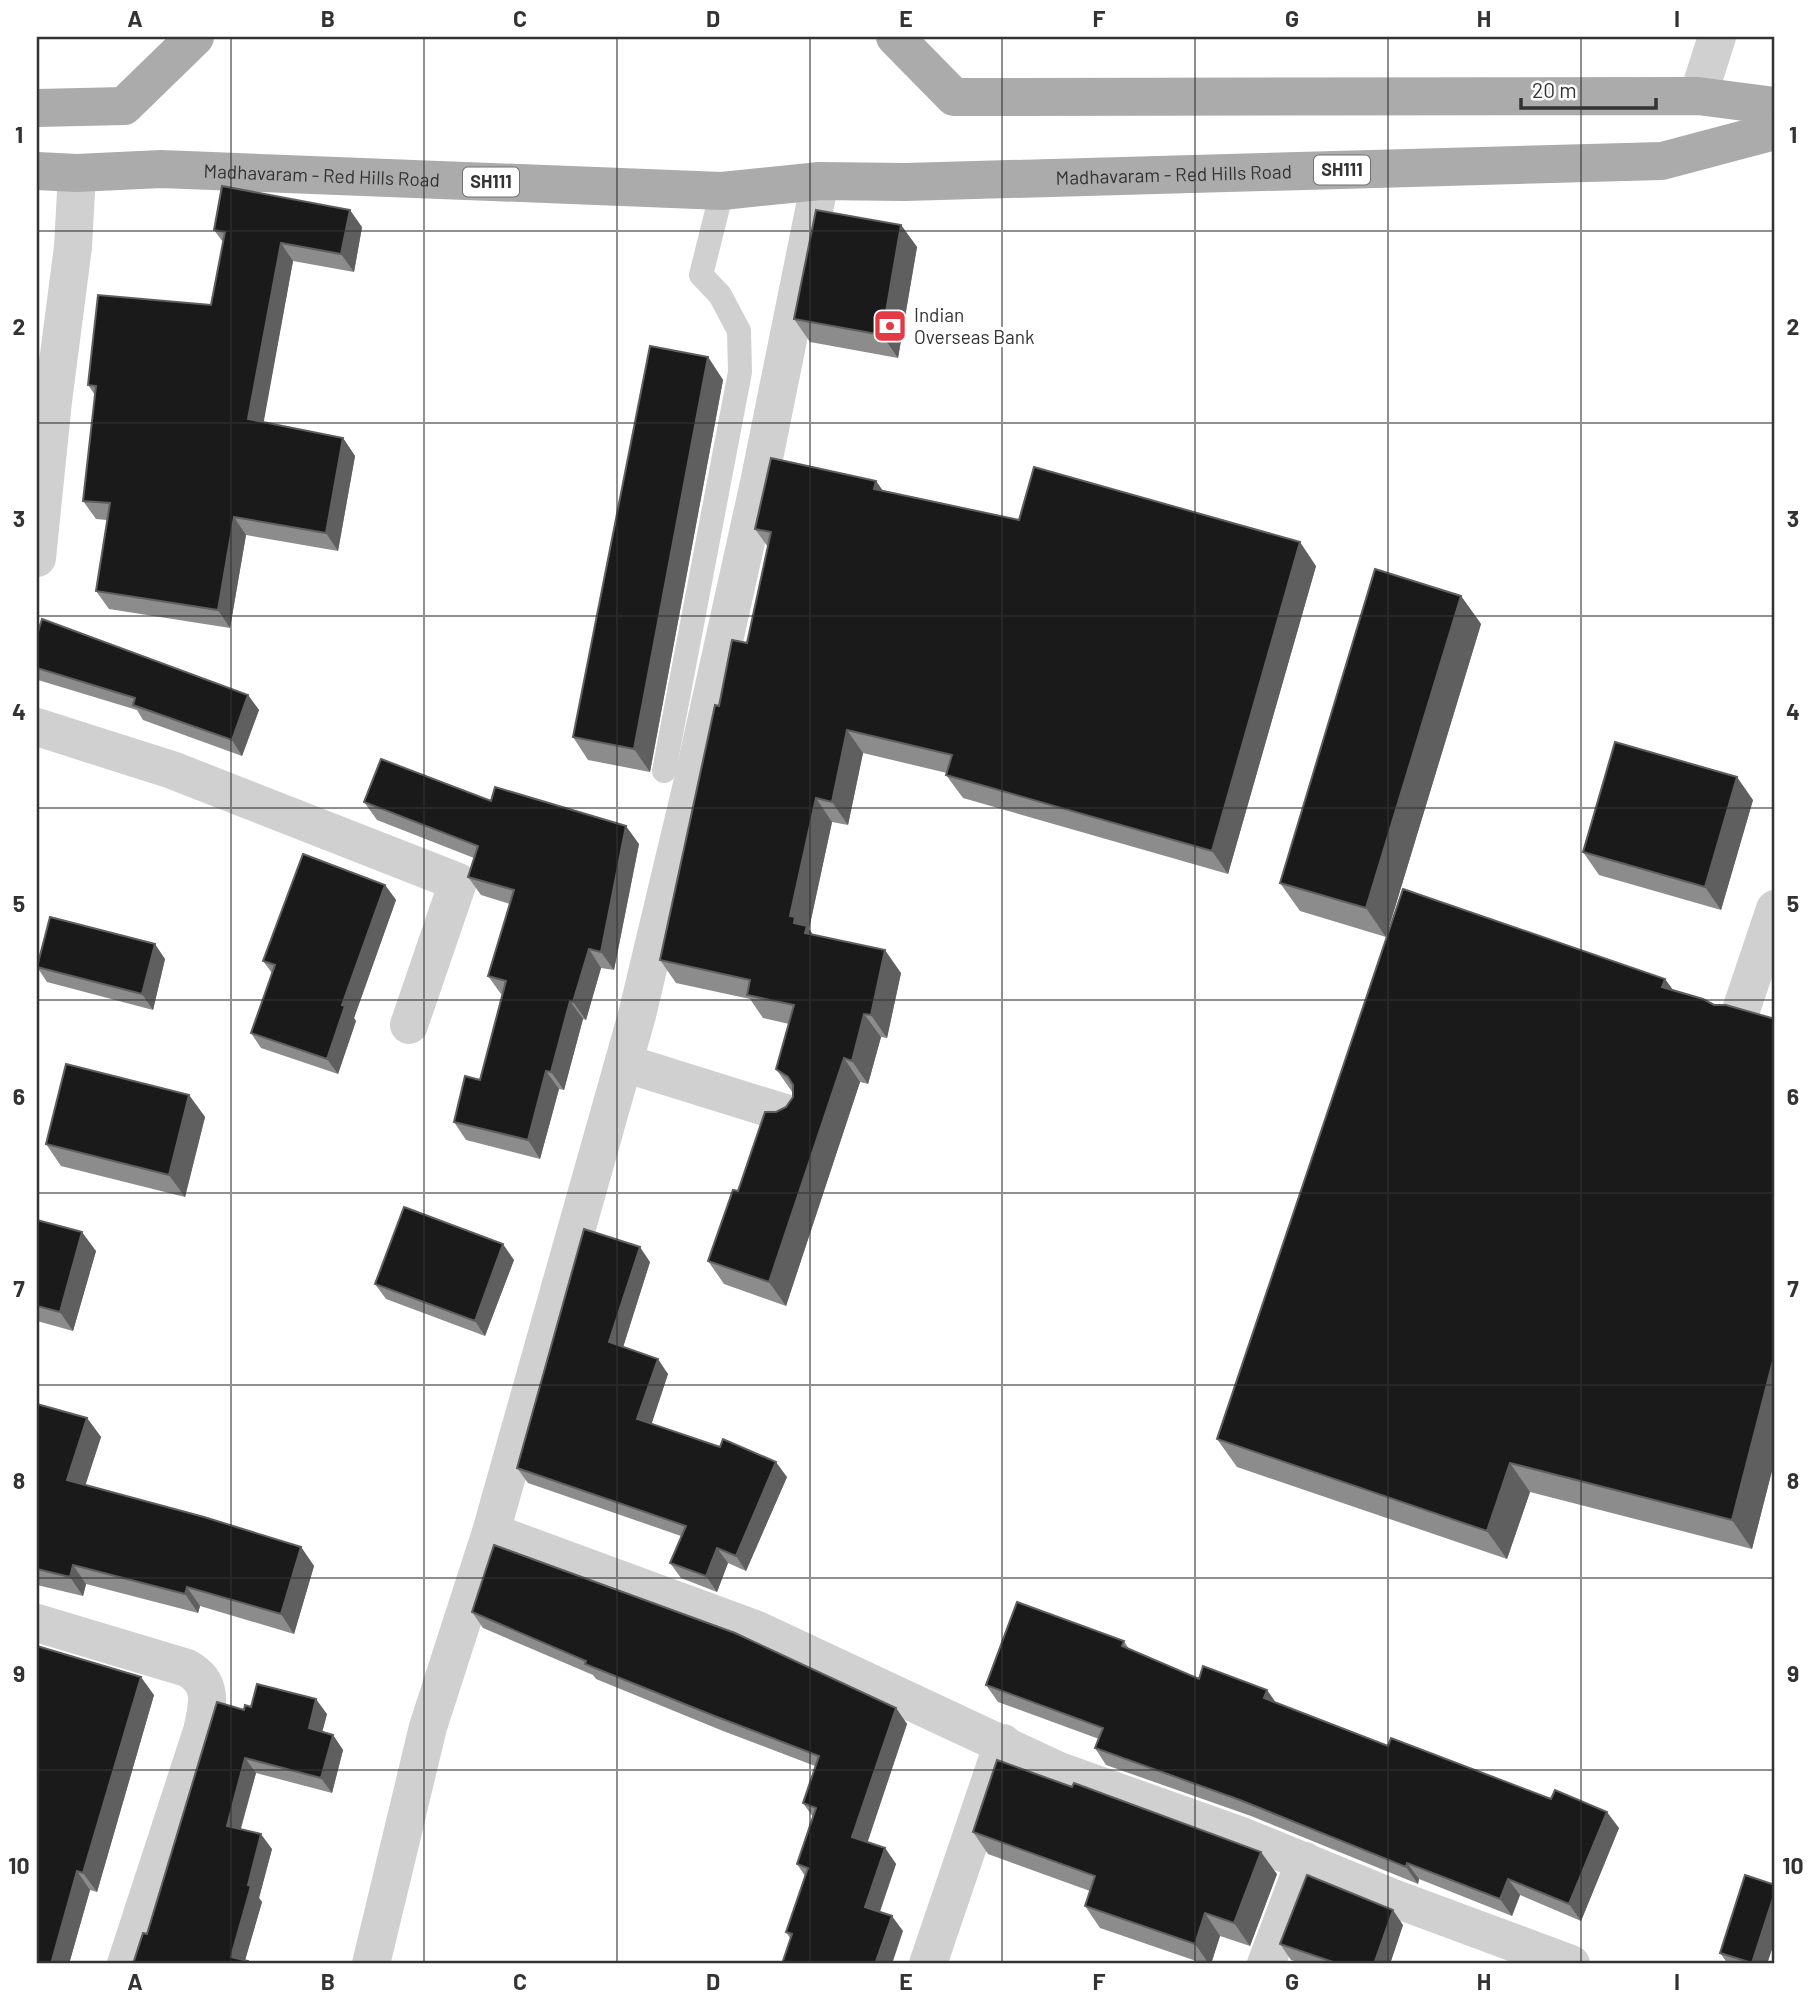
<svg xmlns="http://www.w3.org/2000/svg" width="1812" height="2001" viewBox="0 0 1812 2001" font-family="Barlow,sans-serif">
	<rect width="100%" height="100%" fill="#fff"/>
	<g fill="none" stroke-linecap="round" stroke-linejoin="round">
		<path stroke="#d0d0d0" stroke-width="24" d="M 664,771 L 740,372 L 739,331 L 720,295 L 701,275 L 722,191"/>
		<path stroke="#d0d0d0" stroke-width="38" d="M 1698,96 L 1717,37
			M 820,181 L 759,483 L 694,776 L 637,1015 L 491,1532 L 755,1629 L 1059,1771 L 1244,1837 L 1393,1898 L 1571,1964
			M 37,558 L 53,401 L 73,247 L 77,173
			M 37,727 L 172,770 L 458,882 L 409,1025
			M 1740,1013 L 1775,909
			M 624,1063 L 788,1114
			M 37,1623 L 187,1668 C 214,1683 208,1704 202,1731 L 126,1964
			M 371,1964 L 428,1727 L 491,1532
			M 928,1964 L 1003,1743
			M 1266,1964 L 1305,1861"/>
		<g stroke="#ababab" stroke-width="38">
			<path d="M 895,37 L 954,97 L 1698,96 L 1775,106"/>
			<path d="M 37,108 L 124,106 L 195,37"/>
			<path id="s1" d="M 37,171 L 77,173 L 161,169 L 722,191 L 820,181 L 905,182 L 1662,161 L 1775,131"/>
		</g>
	</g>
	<path fill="#8c8c8c" d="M 901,225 L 917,247 L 898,358 L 810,342 L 794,319 Z
		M 362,227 L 354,272 L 293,261 L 263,422 L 343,438 L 355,456 L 338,551 L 246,535 L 230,628 L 109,609 L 96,591 L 107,520 L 96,519 L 83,501 L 95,395 L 88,385 L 211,305 L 223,242 L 214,230 Z
		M 708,357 L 723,380 L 650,772 L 588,760 L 573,737 Z
		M 876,481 L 883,491 L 1019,520 L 1316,566 L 1228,874 L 963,798 L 946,775 L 947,773 L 863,753 L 848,825 L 832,822 L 809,929 L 813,935 L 901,973 L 887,1038 L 881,1037 L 868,1084 L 860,1082 L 786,1306 L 724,1284 L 708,1261 L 738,1191 L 776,1112 L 786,1107 L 793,1097 L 793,1093 L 776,1069 L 789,1024 L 763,1018 L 750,999 L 676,983 L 660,960 L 719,706 L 747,643 L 768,547 L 755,529 Z
		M 1461,596 L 1481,624 L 1386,937 L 1300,911 L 1280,883 Z
		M 37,635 L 248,695 L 259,710 L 242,756 L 143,720 L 137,710 L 38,680 L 37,679 Z
		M 1753,800 L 1721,910 L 1599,875 L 1583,852 Z
		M 491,801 L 639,844 L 614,970 L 601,968 L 586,1020 L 583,1019 L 564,1090 L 559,1089 L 540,1159 L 466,1140 L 454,1122 L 480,1080 L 503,994 L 501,994 L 488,976 L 510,904 L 481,895 L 468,877 L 474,858 L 377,820 L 364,802 Z
		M 385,885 L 396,900 L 354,1018 L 356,1021 L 338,1074 L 261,1048 L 251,1033 L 272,973 L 263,961 Z
		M 165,959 L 153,1010 L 47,982 L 37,967 Z
		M 1665,979 L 1673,990 L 1714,1005 L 1775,1019 L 1775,1459 L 1752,1549 L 1530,1492 L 1507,1559 L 1237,1467 L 1217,1439 Z
		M 189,1095 L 205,1117 L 185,1197 L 61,1166 L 46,1144 Z
		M 37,1220 L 96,1251 L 73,1331 L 37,1321 Z
		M 514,1260 L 485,1336 L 386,1299 L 375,1284 Z
		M 650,1262 L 623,1347 L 668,1374 L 651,1424 L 787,1477 L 746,1571 L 728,1563 L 717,1592 L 681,1578 L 670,1563 L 681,1536 L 528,1483 L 517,1468 Z
		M 37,1404 L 87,1418 L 101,1437 L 85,1485 L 301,1547 L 314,1566 L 294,1634 L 200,1606 L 198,1613 L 86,1584 L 83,1596 L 37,1585 Z
		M 472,1612 L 896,1708 L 907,1724 L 867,1842 L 885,1848 L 896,1864 L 880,1912 L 903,1931 L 790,1938 L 786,1932 L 805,1876 L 797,1864 L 813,1817 L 803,1803 L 815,1766 L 723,1731 L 596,1679 L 593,1675 L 483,1628 Z
		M 1124,1641 L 1129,1649 L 1199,1679 L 1275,1702 L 1388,1746 L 1619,1828 L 1581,1921 L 1520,1895 L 1512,1916 L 1419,1879 L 1418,1884 L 1251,1816 L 1106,1765 L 1095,1748 L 1099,1739 L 998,1702 L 986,1685 Z
		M 37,1646 L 154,1695 L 97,1892 L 90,1890 L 69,1964 L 37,1964 Z
		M 251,1707 L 327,1714 L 322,1732 L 333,1735 L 343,1750 L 332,1793 L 256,1773 L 241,1829 L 272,1849 L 259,1898 L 262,1902 L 245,1960 L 147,1934 L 244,1710 Z
		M 973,1832 L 1277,1874 L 1250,1946 L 1220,1936 L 1211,1964 L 1205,1964 L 1100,1928 L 1085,1906 L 1090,1891 L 988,1854 Z
		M 1775,1885 L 1775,1940 L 1767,1964 L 1728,1964 L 1720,1953 Z
		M 1403,1925 L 1390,1964 L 1305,1964 L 1291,1960 L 1280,1944 Z"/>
	<path fill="#5f5f5f" d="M 350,210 L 362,227 L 354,272 L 341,254 Z
		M 901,225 L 917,247 L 898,358 L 882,335 Z
		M 281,243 L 293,261 L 261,437 L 248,419 Z
		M 708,357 L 723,380 L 650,772 L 634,749 Z
		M 343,438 L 355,456 L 338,551 L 326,533 Z
		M 876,481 L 892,504 L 874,489 Z
		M 234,517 L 246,535 L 230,628 L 218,610 Z
		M 1300,542 L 1316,566 L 1228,874 L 1212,851 Z
		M 1461,596 L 1481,624 L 1386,937 L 1366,908 Z
		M 248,695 L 259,710 L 242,756 L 232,740 Z
		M 847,730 L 863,753 L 848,825 L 832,802 Z
		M 1737,777 L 1753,800 L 1721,910 L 1705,887 Z
		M 816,798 L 832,822 L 809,929 L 823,949 L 794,923 L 790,916 Z
		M 626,826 L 639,844 L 614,970 L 601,952 Z
		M 385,885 L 396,900 L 354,1018 L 356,1021 L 338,1074 L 327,1059 L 342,1005 Z
		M 155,944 L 165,959 L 153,1010 L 142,994 Z
		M 589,949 L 601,968 L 586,1020 L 573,1002 Z
		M 885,950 L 901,973 L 887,1038 L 871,1015 Z
		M 1665,979 L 1685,1007 L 1662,987 Z
		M 570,1001 L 583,1019 L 564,1090 L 551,1072 Z
		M 864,1014 L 881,1037 L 868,1084 L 852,1061 Z
		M 844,1058 L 860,1082 L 786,1306 L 769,1282 Z
		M 546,1071 L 559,1089 L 540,1159 L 528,1140 Z
		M 189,1095 L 205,1117 L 185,1197 L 169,1175 Z
		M 82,1232 L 96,1251 L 73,1331 L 60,1312 Z
		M 503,1244 L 514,1260 L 485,1336 L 475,1321 Z
		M 640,1247 L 650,1262 L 620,1357 L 609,1342 Z
		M 1775,1353 L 1775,1459 L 1752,1549 L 1732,1520 Z
		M 658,1359 L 668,1374 L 648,1435 L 637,1419 Z
		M 87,1418 L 101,1437 L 81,1499 L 67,1480 Z
		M 776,1462 L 787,1477 L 746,1571 L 736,1556 Z
		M 1510,1463 L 1530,1492 L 1507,1559 L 1487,1531 Z
		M 301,1547 L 314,1566 L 294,1634 L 281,1614 Z
		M 717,1548 L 728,1563 L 717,1592 L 706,1576 Z
		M 73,1565 L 86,1584 L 83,1596 L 70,1577 Z
		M 187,1587 L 200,1606 L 198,1613 L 185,1594 Z
		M 141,1677 L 154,1695 L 97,1892 L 83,1873 Z
		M 1267,1690 L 1279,1707 L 1264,1698 Z
		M 316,1699 L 327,1714 L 319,1744 L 309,1728 Z
		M 896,1708 L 907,1724 L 864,1853 L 852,1837 Z
		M 333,1735 L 343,1750 L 332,1793 L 321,1778 Z
		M 245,1758 L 256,1773 L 237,1841 L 227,1826 Z
		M 1607,1812 L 1619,1828 L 1581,1921 L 1569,1904 Z
		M 261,1834 L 272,1849 L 259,1898 L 262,1902 L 244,1964 L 231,1957 Z
		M 885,1848 L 896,1864 L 876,1922 L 865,1907 Z
		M 1261,1852 L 1277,1874 L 1250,1946 L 1234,1923 Z
		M 1407,1863 L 1419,1879 L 1418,1884 L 1406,1867 Z
		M 77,1871 L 90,1890 L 69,1964 L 51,1964 Z
		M 1508,1879 L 1520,1895 L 1512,1916 L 1500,1899 Z
		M 1775,1892 L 1775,1940 L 1767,1964 L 1752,1964 L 1752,1963 Z
		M 1393,1910 L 1403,1925 L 1390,1964 L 1374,1964 Z
		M 1205,1913 L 1220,1936 L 1211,1964 L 1209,1964 L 1195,1944 Z
		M 892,1916 L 903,1931 L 892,1964 L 875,1964 Z"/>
	<path fill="#1a1a1a" stroke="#5f5f5f" stroke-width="2" d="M 222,186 L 350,210 L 341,254 L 281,243 L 248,419 L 343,438 L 326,533 L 234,517 L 218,610 L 96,591 L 110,503 L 83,501 L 96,386 L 88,385 L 98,295 L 211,305 L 225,232 L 214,230 Z
		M 816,210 L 901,225 L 882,335 L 794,319 Z
		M 650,346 L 708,357 L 634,749 L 573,737 Z
		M 771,458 L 876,481 L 874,489 L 1019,520 L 1034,467 L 1300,542 L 1212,851 L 946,775 L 952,755 L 847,730 L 832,802 L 816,798 L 790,916 L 795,917 L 794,923 L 807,926 L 805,933 L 885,950 L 871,1015 L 864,1014 L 852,1061 L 844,1058 L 769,1282 L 708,1261 L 733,1190 L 738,1191 L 765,1112 L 776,1112 L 786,1107 L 793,1097 L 793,1085 L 788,1077 L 776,1069 L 794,1005 L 747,995 L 750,980 L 660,960 L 715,705 L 719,706 L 732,640 L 747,643 L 771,532 L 755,529 Z
		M 1375,569 L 1461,596 L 1366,908 L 1280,883 Z
		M 42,619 L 248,695 L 232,740 L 133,705 L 135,698 L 37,668 L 37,635 Z
		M 1615,742 L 1737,777 L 1705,887 L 1583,852 Z
		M 381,759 L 491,801 L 495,787 L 626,826 L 601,952 L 589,949 L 573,1002 L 570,1001 L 551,1072 L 546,1071 L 528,1140 L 454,1122 L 465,1076 L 480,1080 L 506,981 L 488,976 L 514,890 L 468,877 L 478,846 L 364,802 Z
		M 303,854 L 385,885 L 342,1005 L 345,1006 L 327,1059 L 251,1033 L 275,965 L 263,961 Z
		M 1403,889 L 1665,979 L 1662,987 L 1703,999 L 1714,1005 L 1726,1005 L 1775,1019 L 1775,1353 L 1732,1520 L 1510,1463 L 1487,1531 L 1217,1439 Z
		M 50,917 L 155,944 L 142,994 L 37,967 Z
		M 66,1064 L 189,1095 L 169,1175 L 46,1144 Z
		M 404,1207 L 503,1244 L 475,1321 L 375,1284 Z
		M 37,1220 L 82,1232 L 60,1312 L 37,1306 Z
		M 584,1229 L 640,1247 L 609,1342 L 658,1359 L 637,1419 L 720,1447 L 723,1439 L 776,1462 L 736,1556 L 717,1548 L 706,1576 L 670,1563 L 686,1526 L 517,1468 Z
		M 37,1404 L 87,1418 L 67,1480 L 204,1517 L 301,1547 L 281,1614 L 187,1587 L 185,1594 L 73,1565 L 70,1577 L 37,1569 Z
		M 494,1545 L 735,1633 L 896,1708 L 852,1837 L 885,1848 L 865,1907 L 892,1916 L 875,1964 L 782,1964 L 792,1934 L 786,1932 L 808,1868 L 797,1864 L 816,1808 L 803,1803 L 819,1756 L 712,1715 L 585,1664 L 586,1661 L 472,1612 Z
		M 1017,1602 L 1124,1641 L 1122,1646 L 1199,1679 L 1203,1666 L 1267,1690 L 1264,1698 L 1388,1746 L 1391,1738 L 1551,1799 L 1555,1790 L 1607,1812 L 1569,1904 L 1508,1879 L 1500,1899 L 1407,1863 L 1406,1867 L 1240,1800 L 1095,1748 L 1103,1728 L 986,1685 Z
		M 37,1646 L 141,1677 L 83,1873 L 77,1871 L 51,1964 L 37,1964 Z
		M 257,1684 L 316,1699 L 309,1728 L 333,1735 L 321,1778 L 245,1758 L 227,1826 L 261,1834 L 248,1885 L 251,1886 L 231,1957 L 248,1961 L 248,1964 L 133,1964 L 143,1933 L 147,1934 L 217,1702 L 244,1710 L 245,1705 L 251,1707 Z
		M 997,1760 L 1072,1787 L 1074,1783 L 1261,1852 L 1234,1923 L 1205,1913 L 1195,1944 L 1085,1906 L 1095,1876 L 973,1832 Z
		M 1307,1875 L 1393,1910 L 1374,1964 L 1339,1964 L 1280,1944 Z
		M 1745,1875 L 1775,1885 L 1775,1892 L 1752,1963 L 1720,1953 Z"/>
	<path fill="none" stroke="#333" stroke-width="2" stroke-opacity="0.55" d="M 231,37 L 231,1964M 424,37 L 424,1964M 617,37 L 617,1964M 810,37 L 810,1964M 1002,37 L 1002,1964M 1195,37 L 1195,1964M 1388,37 L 1388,1964M 1581,37 L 1581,1964M 37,231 L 1775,231M 37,423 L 1775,423M 37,616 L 1775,616M 37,808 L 1775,808M 37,1000 L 1775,1000M 37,1193 L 1775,1193M 37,1385 L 1775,1385M 37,1578 L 1775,1578M 37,1770 L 1775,1770"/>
	<defs>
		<symbol id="bank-square" viewBox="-11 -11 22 22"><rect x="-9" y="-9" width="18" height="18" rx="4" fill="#e63946" stroke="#fff"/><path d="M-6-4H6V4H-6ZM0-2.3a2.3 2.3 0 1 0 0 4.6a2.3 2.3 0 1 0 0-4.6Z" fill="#fff"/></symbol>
	</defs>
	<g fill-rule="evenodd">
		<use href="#bank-square" x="871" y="307" width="38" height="38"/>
	</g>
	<g text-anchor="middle" stroke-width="7" stroke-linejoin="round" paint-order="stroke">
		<g fill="#fff" stroke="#707070" stroke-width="2">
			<rect x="1314" y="155.5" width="56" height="29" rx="5"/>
			<rect x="463" y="167.5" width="56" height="29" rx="5"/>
		</g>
		<g font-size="18" font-weight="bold" fill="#333">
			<text x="1342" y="176">SH111</text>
			<text x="491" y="188">SH111</text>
		</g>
		<g font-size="19" fill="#333" stroke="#fff">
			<text dy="7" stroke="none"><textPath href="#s1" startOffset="285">Madhavaram - Red Hills Road</textPath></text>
			<text dy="7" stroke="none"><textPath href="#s1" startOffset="1138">Madhavaram - Red Hills Road</textPath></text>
		</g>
		<g font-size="19" fill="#333" stroke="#fff" text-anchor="start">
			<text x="914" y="322">Indian<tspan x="914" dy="22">Overseas Bank</tspan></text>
		</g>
	</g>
	<rect width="1812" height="2001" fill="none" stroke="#ffffff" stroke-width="77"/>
	<path d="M1521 98v10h135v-10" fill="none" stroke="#333333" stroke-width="3.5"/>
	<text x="1532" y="98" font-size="21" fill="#333333" stroke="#ffffff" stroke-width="5" paint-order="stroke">20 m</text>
	<rect x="38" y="38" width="1735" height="1924" fill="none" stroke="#333" stroke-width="2.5"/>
	<g font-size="23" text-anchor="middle" font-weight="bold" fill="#333">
		<text x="135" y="27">A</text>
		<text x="328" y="27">B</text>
		<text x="520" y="27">C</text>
		<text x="713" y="27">D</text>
		<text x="906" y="27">E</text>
		<text x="1099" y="27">F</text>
		<text x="1292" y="27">G</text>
		<text x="1484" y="27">H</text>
		<text x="1677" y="27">I</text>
		<text x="19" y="143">1</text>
		<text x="1793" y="143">1</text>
		<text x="19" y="335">2</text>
		<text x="1793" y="335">2</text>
		<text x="19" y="527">3</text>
		<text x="1793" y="527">3</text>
		<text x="19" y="720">4</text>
		<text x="1793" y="720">4</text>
		<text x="19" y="912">5</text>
		<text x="1793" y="912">5</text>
		<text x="19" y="1105">6</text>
		<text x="1793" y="1105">6</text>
		<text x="19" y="1297">7</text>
		<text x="1793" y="1297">7</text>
		<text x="19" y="1489">8</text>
		<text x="1793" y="1489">8</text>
		<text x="19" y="1682">9</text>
		<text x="1793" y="1682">9</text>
		<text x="19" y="1874">10</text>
		<text x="1793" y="1874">10</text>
		<text x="135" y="1990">A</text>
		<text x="328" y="1990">B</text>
		<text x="520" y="1990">C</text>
		<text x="713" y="1990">D</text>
		<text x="906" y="1990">E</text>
		<text x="1099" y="1990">F</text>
		<text x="1292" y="1990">G</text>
		<text x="1484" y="1990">H</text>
		<text x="1677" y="1990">I</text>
	</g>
</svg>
